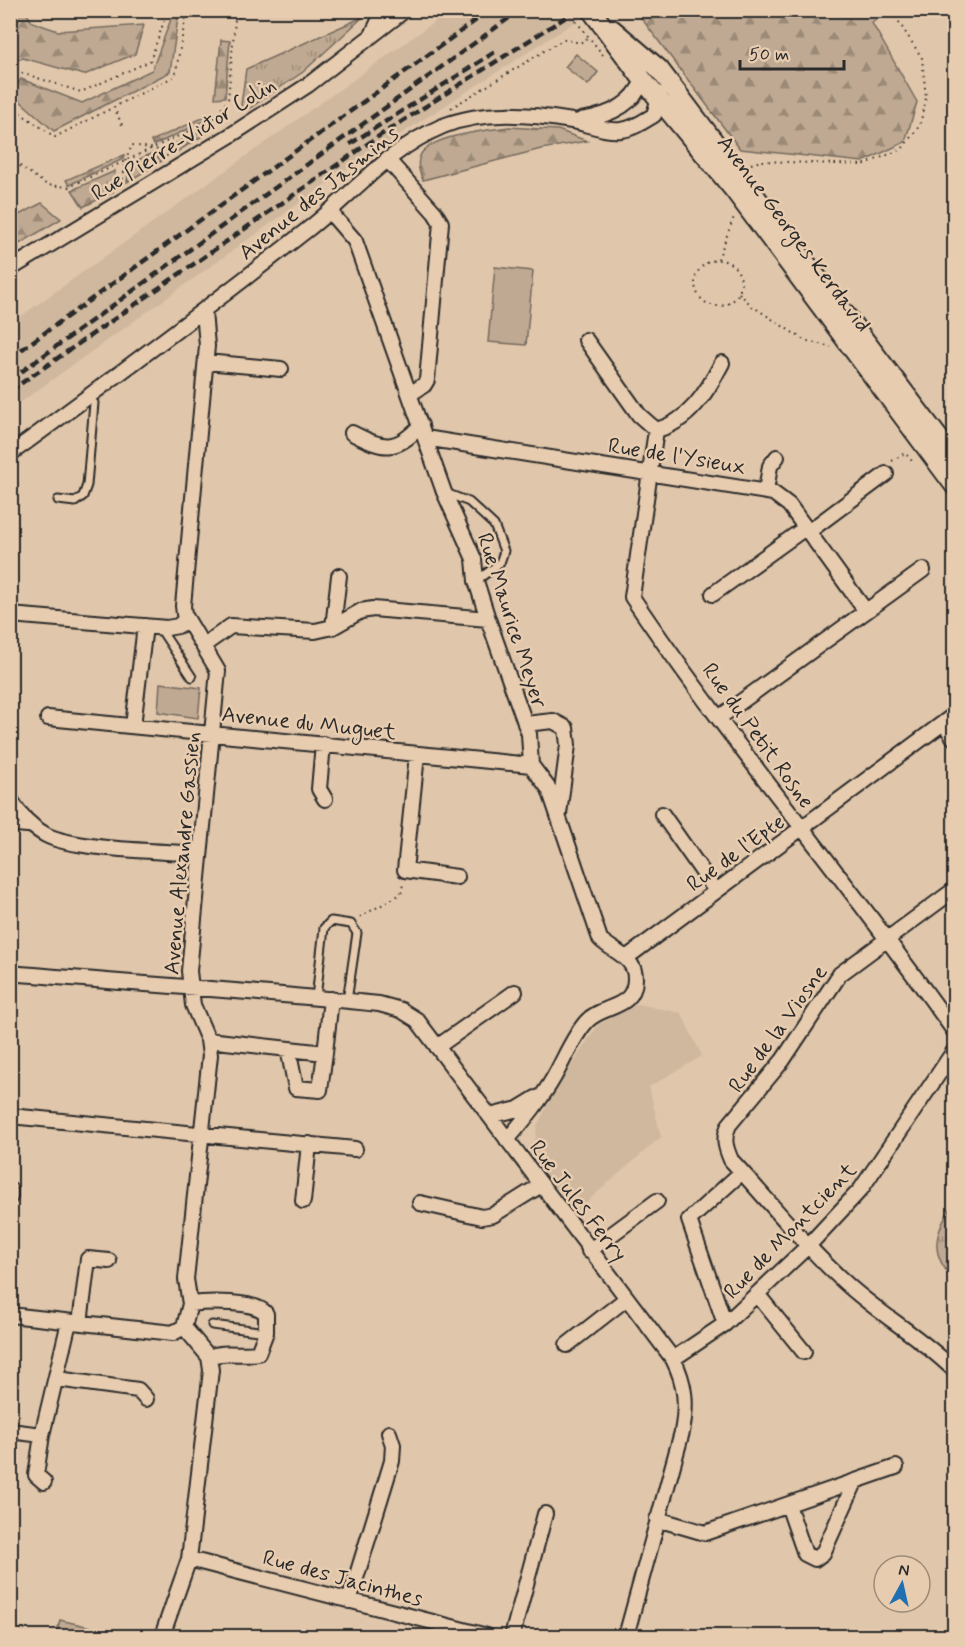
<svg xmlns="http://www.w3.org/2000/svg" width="965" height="1647" viewBox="0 0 965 1647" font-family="Mynerve,sans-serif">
	<defs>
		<pattern id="grass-tufts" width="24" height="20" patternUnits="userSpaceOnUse" patternTransform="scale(1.5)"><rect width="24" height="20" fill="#bfa992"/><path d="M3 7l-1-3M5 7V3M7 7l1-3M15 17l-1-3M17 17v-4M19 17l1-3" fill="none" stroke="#9b8a77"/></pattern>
		<pattern id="forest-firs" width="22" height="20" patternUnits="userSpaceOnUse" patternTransform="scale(1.5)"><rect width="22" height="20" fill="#bfa992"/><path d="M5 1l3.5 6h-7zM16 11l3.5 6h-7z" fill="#9b8a77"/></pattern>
	</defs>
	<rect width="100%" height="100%" fill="#e0c6aa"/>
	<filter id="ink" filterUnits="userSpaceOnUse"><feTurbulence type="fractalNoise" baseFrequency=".0167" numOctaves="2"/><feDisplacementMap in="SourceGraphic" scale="12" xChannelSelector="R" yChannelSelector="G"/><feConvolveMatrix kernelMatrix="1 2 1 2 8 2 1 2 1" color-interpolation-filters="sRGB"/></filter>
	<g filter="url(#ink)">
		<path fill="#cfb89e" d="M 450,11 L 592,11 L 351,166 L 11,409 L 10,324 Z
			M 637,1004 L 681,1013 L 702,1056 L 649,1087 L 661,1137 L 575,1212 L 533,1158 L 537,1126 L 557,1087 L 598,1025 Z"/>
		<path fill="url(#grass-tufts)" stroke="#756a5e" stroke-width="1.5" d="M 363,17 L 303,72 L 247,110 L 241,105 L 246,69 Z
			M 954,1201 L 954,1280 C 926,1250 937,1232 954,1201 Z"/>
		<path fill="url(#forest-firs)" stroke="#756a5e" stroke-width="1.5" d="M 11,10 L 25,11 L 32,22 L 58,31 L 144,25 L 135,54 L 84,75 L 23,58 L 11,62 Z
			M 174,11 L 179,11 L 170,72 L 54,131 L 11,93 L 21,79 L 82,103 L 152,70 Z
			M 636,11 L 884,11 L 886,13 L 872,23 L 917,102 L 905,142 L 863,162 L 740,149 Z
			M 221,40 L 230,41 L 225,97 L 215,98 Z
			M 205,117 L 207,120 L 154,145 L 151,141 Z
			M 509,127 L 558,130 L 587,141 L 541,149 L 423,180 C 419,172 416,162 421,154 C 433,135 489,130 509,127 Z
			M 208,128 L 210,131 L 175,153 L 168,147 Z
			M 153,153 L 162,161 L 127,182 L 129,164 Z
			M 124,155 L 123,159 L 69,185 L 66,180 Z
			M 115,171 L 113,192 L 83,207 L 72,190 Z
			M 42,203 L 61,219 L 19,244 L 11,239 L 11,219 Z"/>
		<path fill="#bfa992" stroke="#756a5e" stroke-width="1.5" d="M 576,54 L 598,72 L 588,85 L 565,67 Z
			M 495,267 L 533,271 L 526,345 L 488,342 Z
			M 160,683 L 201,688 L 198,718 L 158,712 Z
			M 60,1620 L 112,1632 L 111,1636 L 56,1636 Z"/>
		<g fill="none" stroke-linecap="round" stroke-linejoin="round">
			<defs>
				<path id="service" d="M 446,493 L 469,502 L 494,525 L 504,551 L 500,563 L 476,581
					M 58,500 L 75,502 L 83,496 L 87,485 L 94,403 L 88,397
					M 159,627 L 192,677
					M 10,827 L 33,829
					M 316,998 L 324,928 L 331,921 L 351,924 L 357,933 L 347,1001
					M 212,1325 L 266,1332"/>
				<path id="minor" d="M 373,33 L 384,10
					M 581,120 C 608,116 633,106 643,80
					M 387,159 L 435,213 L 441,223 L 427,380 L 424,385 L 410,394
					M 330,212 L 355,241 L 444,492 L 474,559 L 476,581 L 488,619 L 529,734 L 531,765 L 549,789 L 600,939 C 613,952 635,957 635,978 C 635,1010 603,1004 587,1021 C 573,1036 564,1060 554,1077 C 541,1100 524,1120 507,1140
					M 10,269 L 231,135 L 308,85 L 405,10
					M 586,340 L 639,415 L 656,430
					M 206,362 L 281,369
					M 656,430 L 632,597 C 733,747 851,884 954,1031
					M 656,430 C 689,422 707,392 722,363
					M 352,433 C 383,449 396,453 421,425
					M 425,438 L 773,493 L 789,505 L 865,610
					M 10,454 C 110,381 209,307 307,230 C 352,195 388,149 443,126 C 483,110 530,114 572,121 C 587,124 607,132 621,130 C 633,129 644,121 654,115 L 660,94
					M 766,491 L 770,466 L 777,457
					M 808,532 L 886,474
					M 713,594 L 805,528
					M 10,615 L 167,628 L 178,626 L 186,619
					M 333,627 L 339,576
					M 204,645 L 231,626 L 315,631 L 333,627 L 361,611 L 373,609 L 488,619
					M 720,717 L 923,570
					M 48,718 L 531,765
					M 944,723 L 954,738
					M 525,724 L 553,721 L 566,728 L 568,745 L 559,814
					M 133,726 L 145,626
					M 323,744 L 319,789 L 325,799
					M 417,755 L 405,870 L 457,877
					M 10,799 C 19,814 31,827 46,835 C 74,850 164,851 200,854
					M 662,814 L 716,891
					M 954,890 L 840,974 L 783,1060 L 729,1125 C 723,1139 725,1146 731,1160 C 771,1203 807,1249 850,1287 C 884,1317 923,1339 954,1370
					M 626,958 L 954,715
					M 10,973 C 134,984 256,991 379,1004 L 401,1010 L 417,1020 L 673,1359 C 686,1384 687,1405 682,1432 L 626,1636
					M 208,1040 L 325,1053 L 331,999
					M 437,1047 L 515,992
					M 288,1049 L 296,1088 L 320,1090 L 325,1053
					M 10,1116 L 355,1149
					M 490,1116 L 518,1109 L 536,1098
					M 10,1190 L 10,1197
					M 303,1201 L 309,1144
					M 420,1203 L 482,1217 L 493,1215 L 541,1185
					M 589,1251 L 657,1201
					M 757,1294 L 804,1352
					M 190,1304 C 206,1302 257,1300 266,1314 L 266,1332 L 258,1353 C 241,1356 224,1350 209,1357
					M 10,1315 L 173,1333 L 184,1327
					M 80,1323 L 88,1259 L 109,1261
					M 725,1324 L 689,1220 L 742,1172
					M 184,1327 L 190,1304 L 186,1279 L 210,1055 L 208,1040 L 193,1005 L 189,971 L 218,671 L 184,614 L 183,606 L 207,346 L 204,311
					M 567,1345 L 627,1298
					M 673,1359 L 725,1324 L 808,1246 L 861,1189 L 954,1051
					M 57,1379 L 138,1390 L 146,1399
					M 10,1431 L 42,1435
					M 44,1482 L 36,1475 L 42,1435 L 69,1322
					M 788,1505 L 805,1554 L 815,1559 L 823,1553 L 855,1482
					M 657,1519 L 705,1533 L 896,1467
					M 189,1559 L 487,1636
					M 349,1601 L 392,1461 L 393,1445 L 389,1433
					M 162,1636 L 189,1559 L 211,1370 L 209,1357 L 184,1327
					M 512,1636 L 545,1514"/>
				<path id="secondary" d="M 591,10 L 643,80 L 734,190 L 954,485
					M 612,29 L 659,69 L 954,458"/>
			</defs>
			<use href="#service" stroke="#2b2b2b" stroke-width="11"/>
			<use href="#minor" stroke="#2b2b2b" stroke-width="18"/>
			<use href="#secondary" stroke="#2b2b2b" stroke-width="22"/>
			<path stroke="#2b2b2b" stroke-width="2" stroke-dasharray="1.5 4.5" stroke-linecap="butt" d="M 576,21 L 603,55
				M 10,69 L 81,92 L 150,61 L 168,10
				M 10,106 L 55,137 L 175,76 L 187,10
				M 114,107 L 122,125
				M 451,108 L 564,39 L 580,43 L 589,37
				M 10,159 L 47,185 L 69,187 L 213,120 L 228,100 L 235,20 L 252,10
				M 751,164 L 761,161 L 863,165 L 902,149 L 920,125 L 926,98 L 922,58 L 891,10
				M 122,185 L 125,162 L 132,145 L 156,149 L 169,157
				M 718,259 L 734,217
				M695 283a23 23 0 1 1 46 0a23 23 0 1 1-46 0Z
				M 739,293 L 752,306 L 804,340 L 831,347
				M 892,461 L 905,453 L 912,461 L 915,459
				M 949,500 L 954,507
				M 360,917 L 401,894 L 403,884"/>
			<use href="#service" stroke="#e8ccaf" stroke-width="7"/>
			<use href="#minor" stroke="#e8ccaf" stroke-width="14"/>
			<use href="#secondary" stroke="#e8ccaf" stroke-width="18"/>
			<path stroke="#2b2b2b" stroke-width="4.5" stroke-dasharray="9 4.5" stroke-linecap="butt" d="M 350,144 L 495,52
				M 10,358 L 490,10
				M 10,380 L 520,10
				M 10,391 L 379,136 L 577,10"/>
			<path stroke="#2b2b2b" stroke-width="2" stroke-dasharray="1.5 4.5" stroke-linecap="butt" d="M 567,10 L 576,21"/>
		</g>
	</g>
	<g text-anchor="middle" stroke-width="5" stroke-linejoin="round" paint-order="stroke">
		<g font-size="22" fill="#2b2b2b" stroke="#e8ccaf">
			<text transform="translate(183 138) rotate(-32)" y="8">Rue Pierre-Victor Colin</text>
			<text transform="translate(318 192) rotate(-39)" y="8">Avenue des Jasmins</text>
			<text transform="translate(795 233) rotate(53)" y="8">Avenue Georges Kerdavid</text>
			<text transform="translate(677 455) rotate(9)" y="8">Rue de l'Ysieux</text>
			<text transform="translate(513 620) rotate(72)" y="8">Rue Maurice Meyer</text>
			<text transform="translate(309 722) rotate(6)" y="8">Avenue du Muguet</text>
			<text transform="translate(759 735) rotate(54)" y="8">Rue du Petit Rosne</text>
			<text transform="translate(735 852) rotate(-36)" y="8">Rue de l'Epte</text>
			<text transform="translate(181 853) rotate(-85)" y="8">Avenue Alexandre Gassien</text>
			<text transform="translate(777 1028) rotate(-54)" y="8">Rue de la Viosne</text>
			<text transform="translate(579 1200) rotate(53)" y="8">Rue Jules Ferry</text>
			<text transform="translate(789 1230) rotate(-46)" y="8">Rue de Montcient</text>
			<text transform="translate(343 1577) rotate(15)" y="8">Rue des Jacinthes</text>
		</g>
	</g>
	<rect width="965" height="1647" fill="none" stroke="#e8ccaf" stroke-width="36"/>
	<rect x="18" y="18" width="929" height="1611" fill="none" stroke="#2b2b2b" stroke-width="2" filter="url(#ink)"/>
	<g transform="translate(902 1584) rotate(8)"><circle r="28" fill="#e8ccaf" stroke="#9c8c7a" stroke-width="1.5"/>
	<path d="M0-4.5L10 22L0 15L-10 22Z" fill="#1f6fb2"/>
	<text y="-9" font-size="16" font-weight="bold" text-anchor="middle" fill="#2b2b2b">N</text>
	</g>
	<path d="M740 60v9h104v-9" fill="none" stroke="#2b2b2b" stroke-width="3"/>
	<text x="749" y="60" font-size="18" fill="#2b2b2b" stroke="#e8ccaf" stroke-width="4.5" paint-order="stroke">50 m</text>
</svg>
